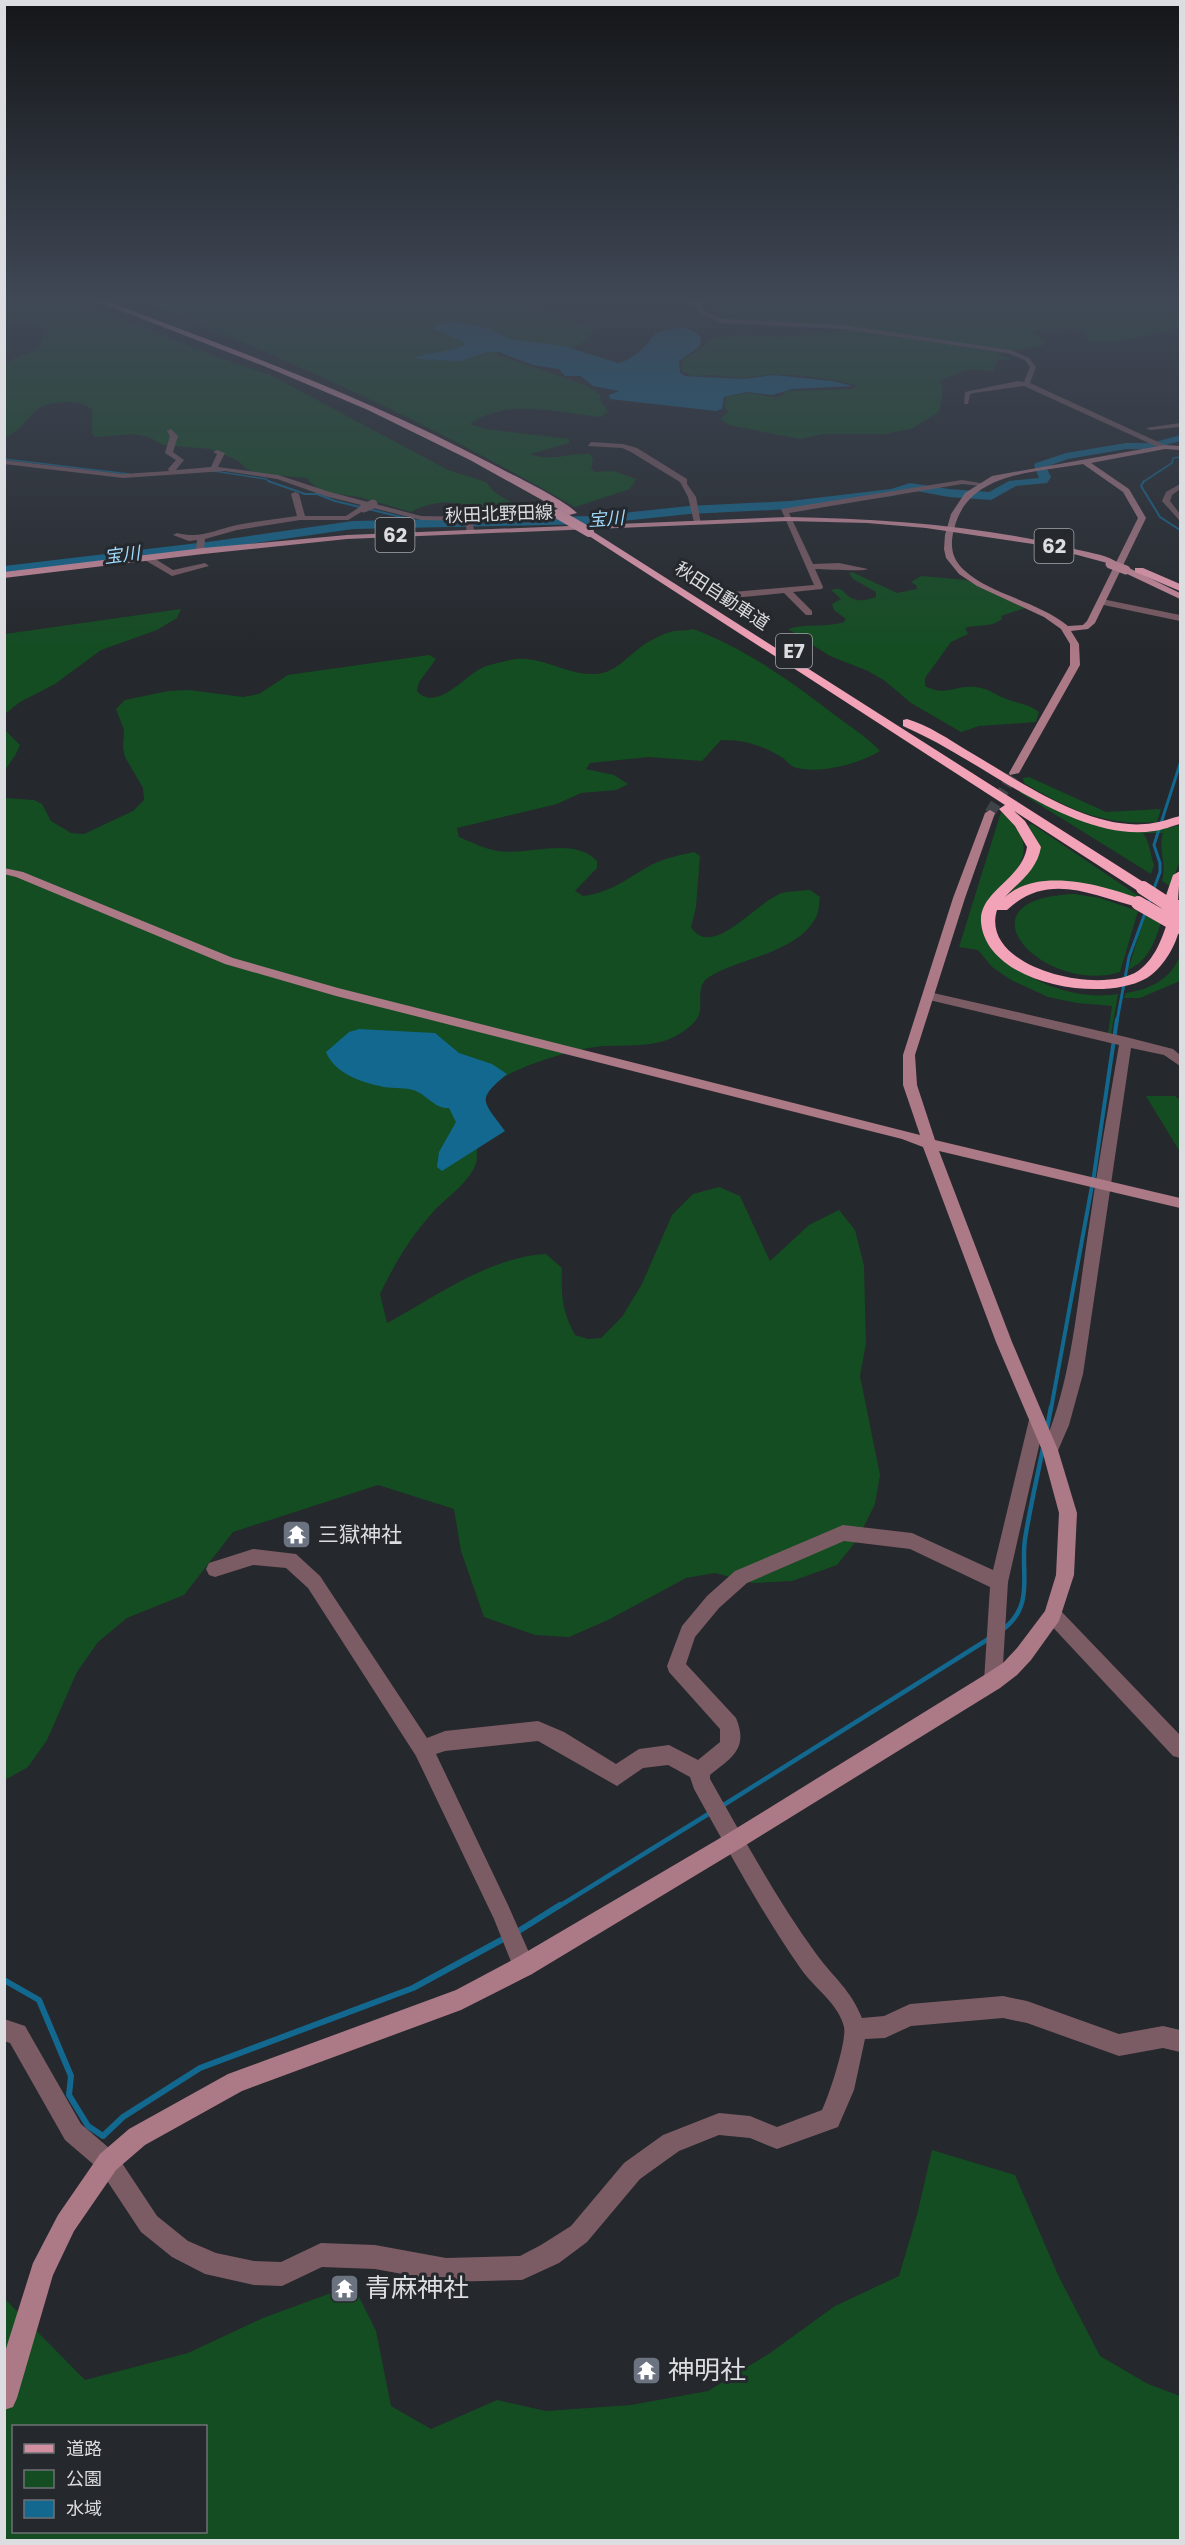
<svg xmlns="http://www.w3.org/2000/svg" width="1185" height="2545" viewBox="0 0 1185 2545" font-family="Poppins,'Noto Sans JP',sans-serif">
	<rect width="100%" height="100%" fill="#25282c"/>
	<path fill="#144d22" fill-rule="evenodd" d="M 5,298 L 69,298 L 214,356 L 270,375 L 448,470 L 486,482 L 494,492 L 531,514 L 501,516 L 495,509 C 462,505 441,495 411,512 L 359,497 L 321,492 L 306,478 L 257,473 L 247,469 L 237,460 L 210,449 L 163,445 L 149,437 L 134,434 L 95,437 L 92,433 L 92,410 C 83,399 54,401 41,407 C 28,414 21,433 5,437 L 5,363 L 38,349 L 47,331 L 36,324 L 5,320 Z
		M 135,298 L 505,298 L 562,315 L 593,329 L 588,339 L 569,350 L 490,347 L 499,355 L 585,385 L 600,394 L 601,402 L 608,411 L 601,417 C 557,413 509,397 470,424 L 485,429 L 569,439 L 569,443 L 530,454 C 547,462 571,453 590,454 L 593,459 L 591,469 L 595,472 L 613,471 L 636,479 L 630,489 L 575,507 C 434,425 287,358 135,298 Z
		M 700,298 L 1180,298 L 1180,328 C 1150,333 1119,346 1088,340 L 1084,331 L 1072,328 L 1032,330 L 1033,333 L 1046,342 L 1041,346 L 999,354 L 999,356 L 1005,356 L 1011,359 L 1003,360 L 998,358 L 993,371 L 969,369 L 940,380 L 943,391 L 939,412 L 911,429 L 883,434 L 823,434 L 800,439 L 729,425 L 720,419 L 728,412 L 724,406 L 726,397 L 750,393 L 777,398 L 783,395 L 786,391 L 853,389 L 857,387 L 854,384 L 834,380 L 806,376 L 774,374 L 743,378 L 714,375 L 692,376 L 682,371 L 683,358 L 695,353 L 713,338 L 745,335 L 781,337 L 844,331 L 837,325 L 723,320 L 715,317 L 710,310 L 716,305 L 700,302 Z
		M 852,572 L 897,593 L 917,589 L 916,585 L 911,582 L 921,576 L 966,580 L 1025,608 L 1001,616 L 1002,619 C 991,628 978,624 965,628 L 968,634 L 951,642 L 925,678 L 925,686 C 946,697 955,685 975,687 C 990,688 996,696 1009,700 C 1020,704 1029,704 1039,712 L 1036,722 L 979,726 L 961,732 L 911,703 L 885,681 L 868,671 L 830,656 L 788,629 C 806,623 826,628 844,622 L 846,619 L 834,610 L 832,604 L 841,599 L 831,590 C 844,585 844,596 854,599 C 861,602 869,599 876,597 L 876,592 L 853,579 L 849,573 Z
		M 181,609 L 177,618 L 157,630 L 101,650 L 55,684 L 20,702 L 5,714 L 5,634 Z
		M 693,629 C 745,648 793,683 836,716 C 851,727 867,737 880,751 C 859,764 817,775 794,767 C 789,765 787,761 783,758 C 764,746 743,739 721,740 L 702,761 L 649,757 L 590,763 L 586,769 L 614,775 L 628,784 L 616,790 L 581,793 L 557,804 L 457,828 L 459,837 C 471,842 485,849 498,851 C 529,856 573,836 597,861 L 597,868 L 575,891 L 583,896 C 611,893 629,877 653,864 C 666,858 680,855 694,852 L 700,856 L 696,907 L 691,927 C 712,961 757,901 782,893 C 790,891 801,891 810,890 L 820,897 C 819,903 819,910 817,915 C 800,953 741,957 709,977 C 695,986 703,1003 699,1015 C 694,1026 678,1036 667,1040 C 646,1047 625,1045 604,1046 C 580,1047 509,1068 493,1085 C 477,1103 478,1127 477,1150 C 477,1153 477,1160 476,1163 C 470,1182 447,1197 434,1211 C 411,1236 395,1263 380,1294 L 387,1323 C 437,1296 489,1257 546,1254 L 562,1268 C 561,1295 562,1311 575,1335 L 588,1339 L 601,1338 L 622,1317 L 642,1284 L 672,1215 L 693,1194 L 719,1187 L 740,1196 L 770,1261 L 809,1225 L 839,1210 L 855,1230 L 864,1266 L 866,1343 L 860,1376 L 880,1475 L 875,1504 L 857,1540 L 837,1565 L 792,1581 L 753,1583 L 715,1573 L 686,1578 L 608,1620 L 569,1637 L 535,1635 L 484,1617 L 461,1551 L 454,1509 L 378,1485 L 233,1532 L 184,1595 L 127,1618 L 98,1642 L 77,1672 L 47,1740 L 28,1767 L 5,1780 L 4,798 L 34,800 L 42,804 L 51,821 L 71,833 L 84,834 L 133,811 L 144,800 L 143,788 L 125,757 L 123,748 L 124,730 L 116,709 L 125,700 L 168,691 L 189,690 L 243,697 L 259,694 L 288,675 L 429,655 L 436,659 L 419,682 L 417,691 C 436,712 463,678 480,669 C 487,665 498,663 506,661 C 537,651 565,676 596,674 C 618,673 631,651 650,641 C 657,637 667,632 675,631 C 682,630 687,631 693,629 Z
		M 5,730 L 20,745 L 16,754 L 5,770 Z
		M 1029,777 L 1106,812 L 1161,809 L 1157,822 C 1103,826 1068,809 1024,783 L 1023,778 Z
		M 1021,791 L 1084,820 L 1163,829 L 1180,825 L 1180,860 L 1171,887 L 1162,881 C 1167,864 1158,850 1163,833 L 1143,833 C 1150,842 1150,854 1154,865 L 1151,874 L 1019,792 Z
		M 1001,812 C 1041,846 1021,867 995,900 C 990,908 983,914 982,924 C 981,933 991,945 997,951 C 1026,982 1075,1001 1118,994 L 1111,1035 L 1108,1034 L 1112,1006 L 1077,1003 L 1048,997 L 1011,980 L 992,967 L 978,950 L 959,947 Z
		M 1032,824 L 1143,899 L 1140,900 L 1072,883 L 1008,895 C 1031,870 1047,859 1028,825 Z
		M 1074,894 L 1100,898 L 1138,911 L 1120,972 C 1044,996 952,899 1074,894 Z
		M 1145,915 L 1161,923 C 1154,943 1149,960 1128,970 Z
		M 1180,956 L 1180,981 L 1140,998 L 1124,998 L 1126,993 C 1150,989 1170,980 1180,956 Z
		M 1146,1096 L 1175,1096 L 1180,1100 L 1180,1152 Z
		M 932,2150 L 1015,2175 L 1058,2275 L 1100,2356 L 1148,2384 L 1180,2396 L 1180,2540 L 5,2540 L 4,2298 L 85,2380 L 188,2353 L 263,2318 L 353,2285 L 376,2331 L 391,2406 L 431,2429 L 497,2400 L 546,2411 L 631,2405 L 708,2391 L 770,2353 L 835,2306 L 899,2276 L 917,2215 ZM 14,2426 L 206,2426 L 206,2532 L 14,2532 Z"/>
	<path fill="#12688f" d="M 452,321 L 487,328 L 514,340 L 564,346 L 618,363 C 633,360 647,346 654,334 C 672,330 686,321 701,338 L 700,346 L 679,361 L 680,373 L 685,376 L 744,379 L 774,375 L 832,381 L 853,386 L 792,389 L 772,395 L 747,392 L 724,397 L 722,409 L 716,411 L 610,399 L 609,395 L 619,391 L 593,386 L 581,376 L 565,376 L 559,369 L 533,365 L 499,352 L 486,352 L 461,361 L 417,359 L 416,357 C 433,352 450,352 465,345 L 466,343 L 433,329 L 435,325 Z
		M 359,1029 L 435,1033 L 459,1053 L 492,1064 L 507,1074 C 476,1100 482,1100 505,1131 L 442,1171 L 437,1167 L 439,1152 L 456,1122 L 449,1108 C 434,1109 427,1094 413,1090 C 402,1087 390,1089 380,1086 C 359,1082 334,1072 326,1052 L 349,1032 Z"/>
	<g fill="none" stroke-linecap="round" stroke-linejoin="round">
		<path stroke="#12688f" stroke-width="1.5" d="M 4,459 L 129,474
			M 214,471 L 266,479 L 270,482
			M 1143,482 L 1172,463 L 1173,458 L 1180,457"/>
		<path stroke="#12688f" stroke-width="2" d="M 268,481 L 305,494 L 317,494 L 335,501 L 418,521
			M 1144,481 L 1141,486 L 1160,517 L 1180,530"/>
		<path stroke="#12688f" stroke-width="3" d="M 1117,1021 L 1129,957 L 1160,872 L 1160,863 L 1154,845 L 1180,764"/>
		<path stroke="#12688f" stroke-width="4" d="M 1051,1409 L 1094,1175 L 1117,1019"/>
		<path stroke="#12688f" stroke-width="4.5" d="M 1047,1429 L 1051,1407
			M 1001,1631 C 1036,1606 1020,1573 1025,1539 C 1030,1508 1037,1478 1043,1448
			M 722,1806 L 990,1638
			M 558,1907 L 710,1813"/>
		<path stroke="#12688f" stroke-width="6" d="M 517,1932 L 560,1905
			M 4,1980 L 39,2000 L 71,2076 L 69,2095 L 88,2126 L 103,2136 L 123,2117 L 200,2068 L 413,1988 L 505,1938"/>
		<path fill="#12688f" fill-rule="evenodd" d="M 1180,435 L 1180,441 L 1152,449 L 1126,449 L 1068,459 L 1046,467 L 1051,477 L 1047,483 L 1016,486 L 991,500 L 949,497 L 911,490 L 893,496 L 790,509 L 689,514 L 594,524 L 353,529 L 215,549 L 4,574 L 4,566 L 215,541 L 353,521 L 594,516 L 689,506 L 790,501 L 891,489 L 910,483 L 949,489 L 989,492 L 1009,481 L 1039,478 L 1034,465 L 1036,463 L 1066,453 L 1126,443 L 1152,443 Z"/>
		<path stroke="#404347" stroke-width="11" stroke-dasharray="11 5" stroke-linecap="butt" d="M 990,813 L 1014,773"/>
		<path fill="#7c5c64" fill-rule="evenodd" d="M 689,298 L 695,298 L 705,312 L 722,319 L 843,325 L 1011,350 L 1029,358 L 1036,367 L 1030,383 L 1169,447 L 1162,449 L 1024,386 L 974,393 L 970,394 L 968,404 L 964,404 L 965,392 L 1018,381 L 1024,382 L 1030,367 L 1025,360 L 1007,353 L 843,329 L 721,323 L 701,314 Z
			M 1180,423 L 1180,427 L 1150,430 L 1146,428 Z
			M 171,429 L 178,436 L 173,452 L 184,460 L 176,470 L 211,467 L 217,454 L 213,452 L 217,450 L 225,453 L 218,467 L 278,475 L 330,492 L 421,516 L 472,517 L 474,531 L 467,533 L 465,521 L 421,520 L 325,496 L 277,479 L 225,471 L 123,478 L 4,464 L 4,460 L 123,474 L 169,471 L 168,469 L 176,460 L 165,453 L 170,436 L 167,431 Z
			M 591,442 L 623,444 L 637,448 L 687,479 L 687,484 L 696,497 L 701,524 L 694,522 L 688,497 L 680,482 L 631,452 L 622,448 L 588,446 Z
			M 962,480 L 986,484 L 982,486 L 962,484 L 789,513 L 813,564 L 839,563 L 868,569 C 863,572 826,569 815,569 L 823,587 L 822,589 L 793,592 L 812,611 L 812,615 L 806,615 L 784,593 L 733,598 L 729,595 L 733,592 L 814,585 L 781,509 Z
			M 1180,484 L 1180,489 L 1172,495 L 1170,501 L 1180,514 L 1180,521 L 1162,501 L 1166,492 Z
			M 295,492 L 299,494 L 305,516 L 346,516 L 361,506 L 368,508 L 348,520 L 300,520 L 237,530 L 205,539 L 204,551 L 200,554 L 196,551 L 197,540 L 189,541 L 173,535 L 177,533 C 201,539 214,530 237,525 C 257,521 277,519 297,516 L 291,494 Z
			M 143,555 L 149,555 L 173,570 L 205,563 L 209,566 L 172,576 L 143,559 Z
			M 1102,599 L 1180,615 L 1180,621 L 1099,604 L 1098,602 Z
			M 929,992 L 1126,1037 L 1173,1049 L 1180,1055 L 1180,1066 L 1164,1055 L 1131,1048 L 1083,1374 L 1069,1425 L 1056,1455 L 1050,1457 L 1044,1455 L 1042,1450 C 1071,1383 1076,1312 1087,1240 C 1096,1175 1108,1110 1119,1045 L 925,999 L 923,996 L 925,993 Z
			M 1037,1413 L 1043,1415 L 1045,1420 L 1008,1582 L 1002,1681 L 1000,1688 L 993,1690 L 986,1688 L 984,1681 L 990,1587 L 910,1549 L 844,1541 L 747,1583 L 719,1608 L 695,1637 L 686,1664 L 736,1718 C 749,1749 731,1758 710,1775 L 710,1779 C 744,1839 777,1900 817,1955 C 835,1979 850,1989 862,2018 L 884,2016 L 910,2004 L 1003,1996 L 1027,2001 L 1119,2034 L 1163,2026 L 1180,2030 L 1180,2052 L 1163,2048 L 1119,2056 L 1027,2023 L 1003,2018 L 911,2026 L 885,2038 L 865,2039 L 854,2090 L 838,2127 L 777,2149 L 750,2138 L 719,2135 L 679,2151 L 640,2179 L 587,2242 L 559,2263 L 522,2280 L 446,2282 L 375,2269 L 322,2267 L 282,2286 L 254,2285 L 205,2274 L 172,2257 L 141,2232 L 100,2170 L 65,2140 L 10,2043 L 4,2041 L 4,2019 L 25,2026 L 81,2124 L 116,2154 L 157,2216 L 188,2241 L 216,2253 L 254,2261 L 281,2262 L 321,2243 L 375,2245 L 446,2258 L 520,2256 L 541,2245 L 571,2226 L 624,2163 L 663,2135 L 719,2113 L 750,2116 L 777,2127 L 822,2110 C 829,2096 847,2041 844,2027 C 839,2004 814,1988 801,1969 C 761,1912 728,1850 694,1789 L 690,1777 L 668,1765 L 643,1768 L 617,1786 L 538,1741 L 445,1751 L 436,1754 L 508,1905 L 535,1966 L 532,1974 L 524,1977 L 516,1974 L 494,1919 L 416,1756 L 308,1588 L 286,1568 L 253,1565 L 215,1577 L 209,1575 L 206,1569 L 209,1563 L 253,1549 L 296,1554 L 320,1576 L 427,1738 L 445,1731 L 538,1721 L 564,1732 L 616,1764 L 639,1749 L 669,1745 L 698,1760 L 720,1742 L 720,1729 L 669,1672 L 667,1666 L 682,1626 L 707,1596 L 735,1571 L 843,1525 L 912,1533 L 993,1570 L 1029,1420 L 1031,1415 Z
			M 1053,1606 L 1059,1609 L 1180,1735 L 1180,1758 L 1173,1756 L 1047,1621 L 1044,1615 L 1047,1609 Z"/>
		<path fill="#ac7986" fill-rule="evenodd" d="M 1165,445 L 1180,446 L 1180,450 L 1165,449 L 1091,463 L 1129,489 L 1146,518 L 1095,623 L 1088,629 L 1071,631 L 1079,644 L 1080,665 L 1019,773 L 1010,775 L 1009,773 L 1070,665 L 1070,644 L 1061,629 L 1044,617 L 977,586 L 959,574 L 946,558 L 944,549 L 945,535 L 951,514 L 965,493 L 992,476 ZM 1083,464 L 1123,492 L 1138,518 L 1087,621 L 1083,625 L 1068,626 C 1038,601 989,594 964,570 C 951,558 950,545 954,529 C 968,471 1035,473 1083,464 Z
			M 990,810 L 995,813 L 965,898 L 915,1055 L 917,1085 L 935,1140 L 1180,1198 L 1180,1208 L 939,1151 L 1012,1342 L 1058,1450 L 1077,1513 L 1074,1575 L 1059,1621 L 1031,1660 L 1017,1675 L 1000,1688 L 741,1848 L 532,1974 L 461,2010 L 242,2091 L 145,2145 L 116,2170 L 74,2231 L 53,2275 L 17,2398 L 13,2407 L 4,2410 L 4,2355 L 33,2263 L 58,2215 L 100,2154 L 129,2129 L 228,2074 L 456,1990 L 516,1958 L 727,1834 L 986,1674 L 1003,1663 L 1017,1648 L 1045,1611 L 1056,1575 L 1059,1513 L 1042,1450 L 996,1342 L 923,1147 L 902,1139 L 336,996 L 225,964 L 16,877 L 4,874 L 4,868 L 23,872 L 233,958 L 338,988 L 920,1135 L 903,1085 L 903,1055 L 953,898 L 985,813 Z"/>
		<path fill="#d18fa0" fill-rule="evenodd" d="M 788,517 C 883,519 979,525 1071,548 C 1085,552 1104,554 1115,561 L 1111,564 L 1040,545 L 926,528 L 867,523 L 788,521 L 347,539 L 203,554 L 4,578 L 4,572 L 203,548 L 347,535 Z
			M 1123,568 L 1129,568 L 1180,593 L 1180,599 L 1123,572 Z"/>
		<path fill="#f3a3b8" fill-rule="evenodd" d="M 88,298 L 98,298 C 231,348 364,396 490,463 C 512,475 560,497 577,513 L 569,515 L 470,460 L 368,410 L 264,366 Z
			M 589,529 L 1148,885 L 1150,888 L 1148,891 L 1138,891 L 1014,811 L 1025,821 L 1041,847 C 1037,870 1020,881 1005,897 C 1039,866 1105,886 1143,900 L 1145,903 L 1138,907 C 1091,895 1048,871 1007,910 L 997,910 C 979,968 1100,996 1138,971 C 1155,959 1162,939 1168,920 L 1161,919 L 1159,916 L 1173,875 L 1180,871 L 1178,900 L 1180,900 C 1180,909 1182,919 1180,927 C 1176,946 1162,970 1145,979 C 1101,1003 986,984 981,922 C 979,891 1022,880 1027,847 L 1015,826 L 999,809 L 1005,805 L 586,534 L 584,532 Z
			M 1135,568 L 1143,568 L 1180,584 L 1180,591 L 1135,572 Z
			M 907,719 C 928,725 950,740 968,751 C 1018,780 1093,834 1153,823 C 1162,822 1171,818 1180,816 L 1180,824 C 1172,826 1163,830 1154,831 C 1086,842 1004,780 948,749 C 933,740 918,733 903,726 L 903,720 Z"/>
		<path stroke="#7c5c64" stroke-width="9" d="M 364,508 L 373,504"/>
		<path stroke="#d18fa0" stroke-width="9" d="M 1110,564 L 1126,570"/>
		<path stroke="#f3a3b8" stroke-width="10" d="M 558,514 L 589,532"/>
		<path stroke="#f3a3b8" stroke-width="14" d="M 1143,888 L 1180,912
			M 1138,903 L 1180,927"/>
	</g>
	<linearGradient id="sky" x2="0" y2="1"><stop stop-color="#141618"/><stop offset="0.46" stop-color="#404856"/><stop offset="1" stop-color="#404856" stop-opacity="0"/></linearGradient>
	<rect width="1185" height="654" fill="url(#sky)"/>
	<defs>
		<symbol id="temple-square" viewBox="-11 -11 22 22"><rect x="-9" y="-9" width="18" height="18" rx="4" fill="#6b7280" stroke="#25282c"/><path d="M0-6L5-2H3V0L6.5 2.5H4V6H1.5V3h-3V6H-4V2.5H-6.5L-3 0V-2H-5Z" fill="#fff"/></symbol>
	</defs>
	<g fill-rule="evenodd">
		<use href="#temple-square" x="280" y="1518" width="33" height="33"/>
		<use href="#temple-square" x="328" y="2272" width="33" height="33"/>
		<use href="#temple-square" x="630" y="2354" width="33" height="33"/>
	</g>
	<g text-anchor="middle" stroke-width="6" stroke-linejoin="round" paint-order="stroke">
		<g font-size="18" fill="#dbdde0" stroke="#25282c">
			<text transform="translate(499 514) rotate(-2)" y="6">秋田北野田線</text>
			<text transform="translate(722 596) rotate(33)" y="6">秋田自動車道</text>
		</g>
		<g font-size="18" font-style="italic" fill="#9fd9fb" stroke="#25282c">
			<text transform="translate(606 519) rotate(-4)" y="6">宝川</text>
			<text transform="translate(122 555) rotate(-7)" y="6">宝川</text>
		</g>
		<g fill="#25282c" stroke="#a4a7aa" stroke-width="1.5">
			<rect x="375.5" y="518" width="39" height="34" rx="4.5"/>
			<rect x="1034.5" y="529" width="39" height="34" rx="4.5"/>
			<rect x="776" y="634" width="36" height="34" rx="4.5"/>
		</g>
		<g font-size="20" font-weight="bold" fill="#dbdde0">
			<text x="395" y="542">62</text>
			<text x="1054" y="553">62</text>
			<text x="794" y="658">E7</text>
		</g>
		<g font-size="21" fill="#dbdde0" stroke="#25282c" text-anchor="start">
			<text x="318" y="1542">三獄神社</text>
		</g>
		<g font-size="26" fill="#dbdde0" stroke="#25282c" text-anchor="start">
			<text x="365" y="2297">青麻神社</text>
			<text x="668" y="2379">神明社</text>
		</g>
	</g>
	<rect width="1185" height="2545" fill="none" stroke="#dbdde0" stroke-width="12"/>
	<rect x="12" y="2425" width="195" height="108" fill="#25282c" stroke="#6e7074" stroke-width="1.5"/>
	<rect x="24" y="2444" width="30" height="9" fill="#d18fa0" stroke="#6e7074" stroke-width="1.5"/>
	<text x="66" y="2455" font-size="18" fill="#dbdde0">道路</text>
	<rect x="24" y="2470" width="30" height="18" fill="#144d22" stroke="#6e7074" stroke-width="1.5"/>
	<text x="66" y="2485" font-size="18" fill="#dbdde0">公園</text>
	<rect x="24" y="2500" width="30" height="18" fill="#12688f" stroke="#6e7074" stroke-width="1.5"/>
	<text x="66" y="2515" font-size="18" fill="#dbdde0">水域</text>
</svg>
